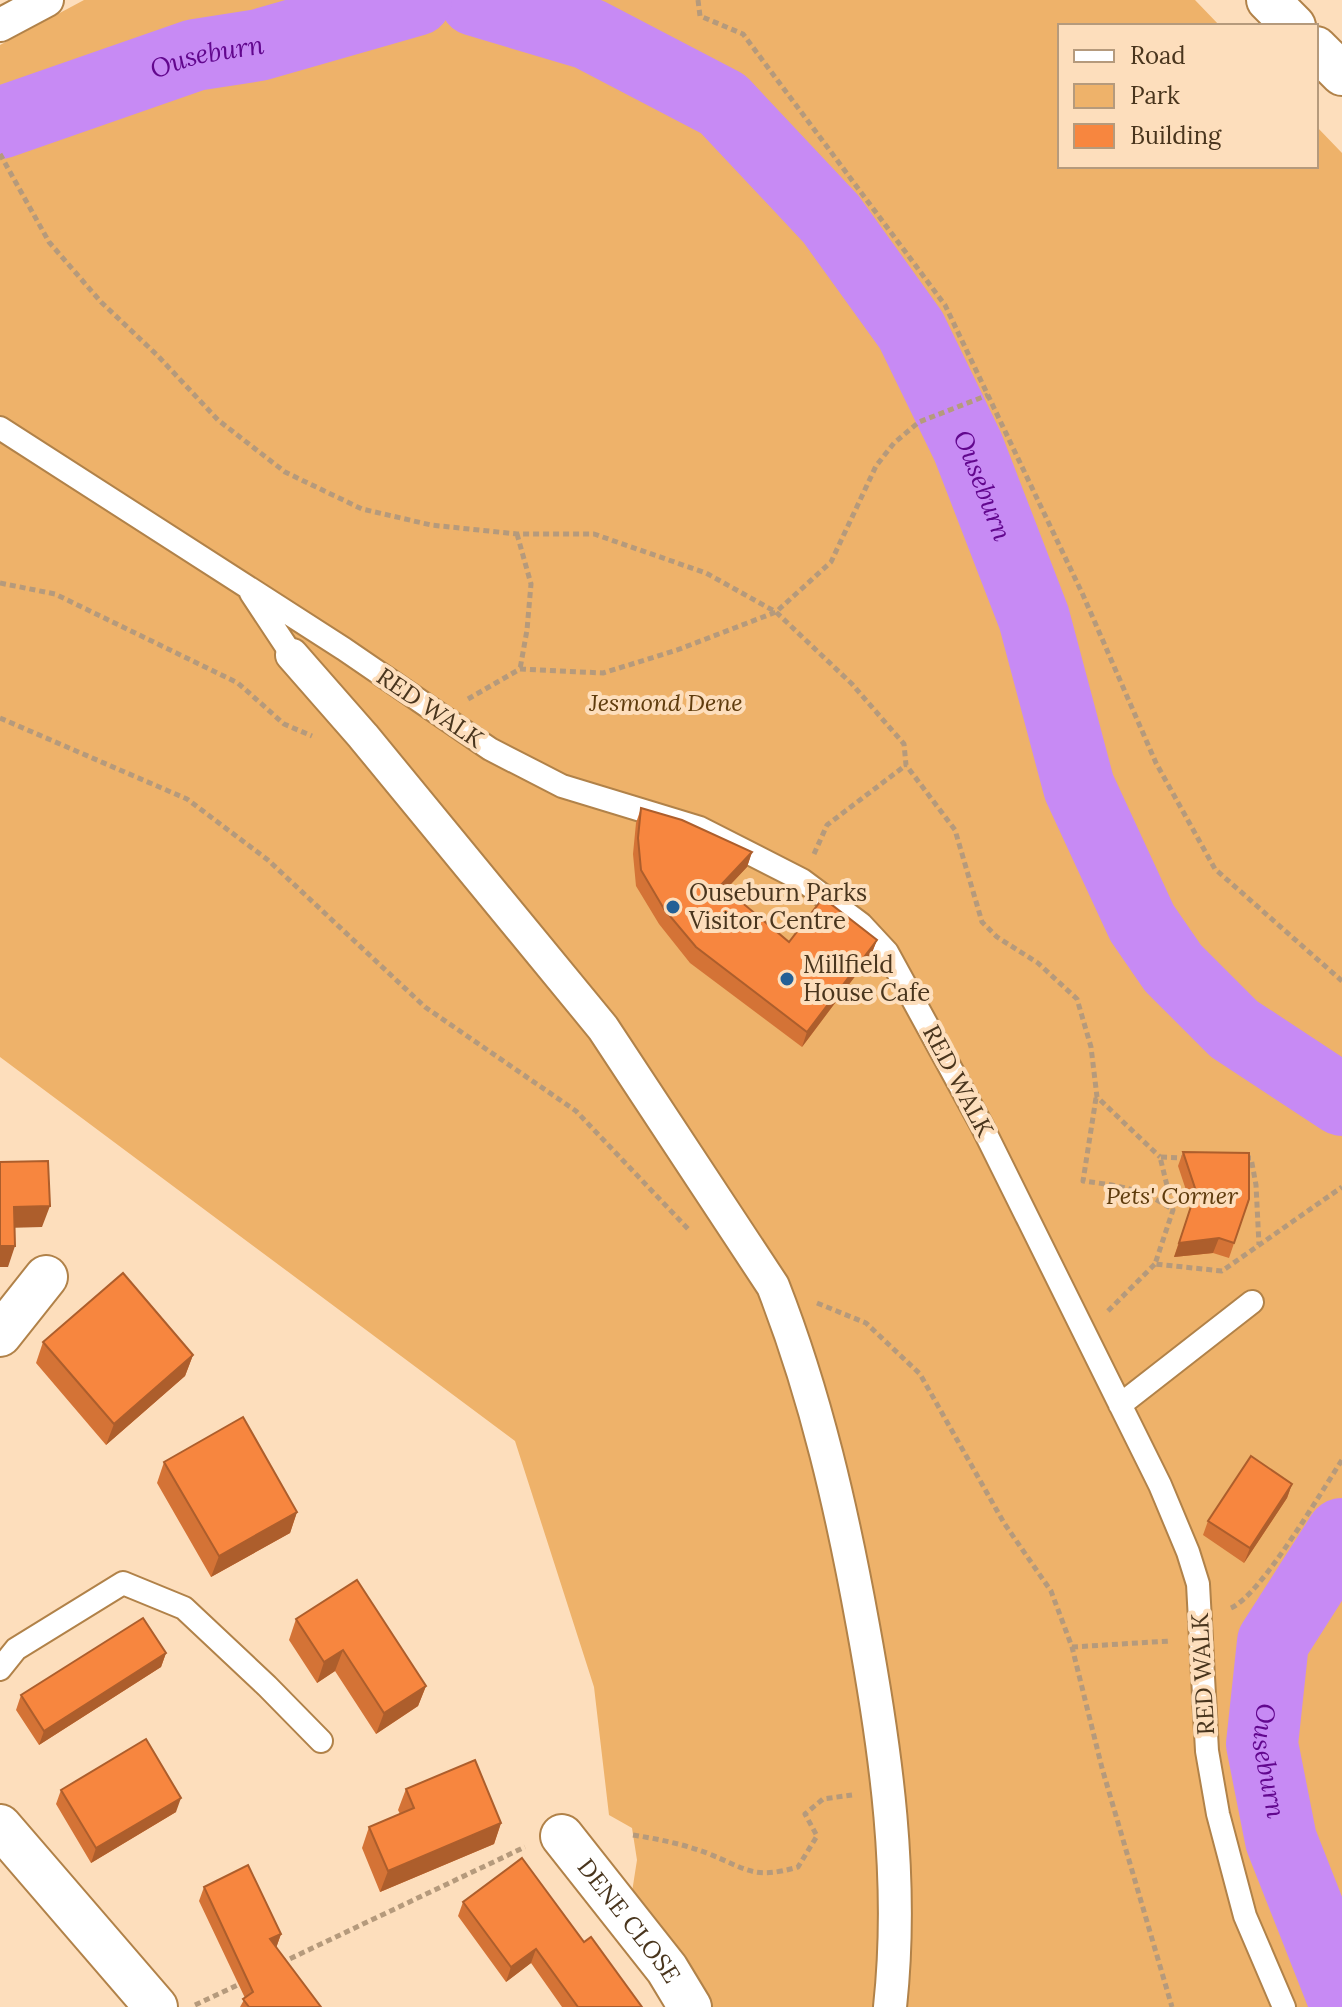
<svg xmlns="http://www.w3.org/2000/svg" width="1342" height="2007" viewBox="0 0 1342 2007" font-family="Lora,serif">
	<rect width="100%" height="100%" fill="#fddebc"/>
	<path fill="#eeb26a" d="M 84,0 L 1195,0 L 1220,26 L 1060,26 L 1060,166 L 1316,166 L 1316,126 L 1342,153 L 1342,2007 L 712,2007 L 681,1959 L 632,1892 L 637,1860 L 632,1828 L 609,1815 L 594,1687 L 515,1441 L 0,1057 L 0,45 Z"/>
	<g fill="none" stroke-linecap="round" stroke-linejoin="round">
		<g stroke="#c78af4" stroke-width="72">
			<path id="s1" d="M 475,0 L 589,34 L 723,104 L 831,219 L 911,330 L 968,447 L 1034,618 L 1079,787 L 1142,923 L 1173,968 L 1234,1029 L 1342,1100"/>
			<path id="s2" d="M 0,123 L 195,55 L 259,45 L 416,0"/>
			<path id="s3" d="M 1342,1534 L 1273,1642 L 1262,1744 L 1281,1840 L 1342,1995"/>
		</g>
		<defs>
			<path id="service" d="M 0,428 L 344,649 L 490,749 L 562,786 L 700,828 L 802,880 L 861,924 L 887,952 L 981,1124 L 1160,1485 L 1188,1552 L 1198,1584 L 1207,1751 L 1218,1814 L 1245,1916 L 1284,2007
				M 251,593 L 292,655
				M 1120,1405 L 1252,1302
				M 0,1669 L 16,1649 L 123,1583 L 184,1608 L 267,1686 L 321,1741"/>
			<path id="pedestrian" d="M 0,25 L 47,0
				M 292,655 L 363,736 L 603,1028 L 773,1286 C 816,1396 842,1510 863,1626 C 886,1752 904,1879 890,2007"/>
			<g id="minor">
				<path d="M 1268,0 L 1294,26"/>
				<path d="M 1316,48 L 1342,74"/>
				<path d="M 0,1335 L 46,1277"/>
				<path d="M 0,1826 L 156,2007"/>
				<path id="s4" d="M 562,1836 L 667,1969 L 690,2007"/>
			</g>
		</defs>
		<use href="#service" stroke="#b18249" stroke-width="26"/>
		<use href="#pedestrian" stroke="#b18249" stroke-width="36"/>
		<use href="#minor" stroke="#b18249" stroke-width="46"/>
		<path stroke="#b59a7c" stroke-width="5" stroke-dasharray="6 4" stroke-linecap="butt" d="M 698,0 L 700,16 L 743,34 L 945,305 L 1083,595 L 1156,763 L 1215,869 L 1342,981
			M 0,154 L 49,242 L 101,302 L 158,356 L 218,420 L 285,472 L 362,509 L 431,525 L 517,534 L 594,534 L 706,573 L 776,612 L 852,684 L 904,744 L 906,765 L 955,830 L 982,922 L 997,937 L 1038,963 L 1077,999 L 1091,1047 L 1097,1097 L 1160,1157
			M 517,534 L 531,584 L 527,630 L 520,669
			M 0,583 L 55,594 L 238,683 L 284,724 L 312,736
			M 468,699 L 520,669 L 603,673 L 677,650 L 776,612 L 831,562 L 876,466 L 894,443 L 919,422 L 988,395
			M 0,718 L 187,799 L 268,860 L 425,1007 L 576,1111 L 690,1231
			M 814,854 L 827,825 L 906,765
			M 1096,1098 L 1083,1181 C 1121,1186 1141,1188 1173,1210
			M 1187,1158 L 1160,1157 L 1173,1210 L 1155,1264 L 1222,1271 L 1342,1187
			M 1245,1158 L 1251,1158 L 1256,1185 L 1259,1245
			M 817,1303 L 866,1323 L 920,1374 L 1004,1523 L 1051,1591 L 1072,1647 L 1102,1768 L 1172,2007
			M 1108,1311 L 1155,1264
			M 1231,1608 C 1261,1595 1321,1492 1342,1460
			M 1072,1647 L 1170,1641
			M 633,1835 C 658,1839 683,1844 707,1853 C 747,1869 753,1880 798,1867 L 817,1836 L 805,1814 L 823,1799 L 852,1795
			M 281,1963 L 525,1847
			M 195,2005 L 244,1982"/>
		<use href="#service" stroke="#fff" stroke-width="22"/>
		<use href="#pedestrian" stroke="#fff" stroke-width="32"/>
		<use href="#minor" stroke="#fff" stroke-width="42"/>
	</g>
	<path fill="#d47336" d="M 641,808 L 752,852 L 747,867 L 726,889 L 789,942 L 877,940 L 871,955 L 802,1047 L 690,963 L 659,924 L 636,886 L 633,854 L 636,823 Z
		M 1183,1152 L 1249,1199 L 1229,1258 L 1213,1253 L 1174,1257 L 1191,1205 L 1178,1166 Z
		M 43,1342 L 193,1355 L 185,1376 L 106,1445 L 36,1363 Z
		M 164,1462 L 297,1512 L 290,1533 L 211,1577 L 157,1483 Z
		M 1292,1484 L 1287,1498 L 1244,1563 L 1203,1535 L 1208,1521 Z
		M 296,1619 L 426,1686 L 418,1706 L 376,1734 L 335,1671 L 317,1683 L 289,1640 Z
		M 166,1653 L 161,1667 L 39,1745 L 16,1710 L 21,1695 Z
		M 406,1789 L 501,1823 L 494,1844 L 380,1892 L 362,1848 L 369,1827 L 400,1814 L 398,1810 Z
		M 61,1790 L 176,1812 L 91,1863 L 56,1804 Z
		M 204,1887 L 281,1934 L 276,1948 L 321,2007 L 240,2007 L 245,1998 L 199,1901 Z
		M 463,1902 L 584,1942 L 642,2007 L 562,2007 L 531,1963 L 506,1982 L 458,1916 Z"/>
	<path fill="#ad5e2c" d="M 752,852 L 747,867 L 716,900 L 721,885 Z
		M 877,940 L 871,955 L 802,1047 L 807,1032 Z
		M 50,1206 L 42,1227 L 6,1228 L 14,1207 Z
		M 1219,1238 L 1213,1253 L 1174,1257 L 1179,1243 Z
		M 0,1246 L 15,1246 L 8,1267 L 0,1267 Z
		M 193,1355 L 185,1376 L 106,1445 L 114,1424 Z
		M 1292,1484 L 1287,1498 L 1244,1563 L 1250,1548 Z
		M 297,1512 L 290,1533 L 211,1577 L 219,1556 Z
		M 343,1650 L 335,1671 L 317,1683 L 324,1662 Z
		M 166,1653 L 161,1667 L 39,1745 L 44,1731 Z
		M 426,1686 L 418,1706 L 376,1734 L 384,1713 Z
		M 181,1798 L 176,1812 L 91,1863 L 96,1848 Z
		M 501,1823 L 494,1844 L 380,1892 L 388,1871 Z
		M 281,1934 L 276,1948 L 270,1939 Z
		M 536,1949 L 531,1963 L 506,1982 L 511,1967 Z"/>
	<path fill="#f7863f" stroke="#ad5e2c" stroke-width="2" d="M 641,808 L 682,820 L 752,852 L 721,885 L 789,942 L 823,898 L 877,940 L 807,1032 L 696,947 L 664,909 L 641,870 L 638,838 Z
		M 1183,1152 L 1249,1153 L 1249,1199 L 1234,1243 L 1219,1238 L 1179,1243 L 1196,1191 Z
		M 48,1161 L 50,1206 L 14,1207 L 15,1246 L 0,1246 L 0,1162 Z
		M 123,1273 L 193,1355 L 114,1424 L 43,1342 Z
		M 243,1417 L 297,1512 L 219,1556 L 164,1462 Z
		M 1251,1456 L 1292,1484 L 1250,1548 L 1208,1521 Z
		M 357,1580 L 426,1686 L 384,1713 L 343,1650 L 324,1662 L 296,1619 Z
		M 143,1618 L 166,1653 L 44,1731 L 21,1695 Z
		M 146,1739 L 181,1798 L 96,1848 L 61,1790 Z
		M 475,1760 L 501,1823 L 388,1871 L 369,1827 L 414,1808 L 406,1789 Z
		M 522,1858 L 584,1942 L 591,1937 L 642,2007 L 578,2007 L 536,1949 L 511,1967 L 463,1902 Z
		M 248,1865 L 281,1934 L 270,1939 L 321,2007 L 249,2007 L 243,1999 L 253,1992 L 204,1887 Z"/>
	<g fill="#246096" stroke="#fddebc" stroke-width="3">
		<circle cx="673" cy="907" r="8"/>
		<circle cx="787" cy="979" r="8"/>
	</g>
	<g text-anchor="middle" stroke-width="8" stroke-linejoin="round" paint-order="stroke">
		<g font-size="24" font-style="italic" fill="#5f3c0d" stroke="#fddebc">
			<text x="666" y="711">Jesmond Dene</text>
			<text x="1172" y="1204">Pets' Corner</text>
		</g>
		<g font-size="24" fill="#49351d" stroke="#fddebc">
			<text transform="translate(430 708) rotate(34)" y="8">RED WALK</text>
			<text transform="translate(958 1081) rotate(62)" y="8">RED WALK</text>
			<text transform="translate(1203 1674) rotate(-93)" y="8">RED WALK</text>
			<text dy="8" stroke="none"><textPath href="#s4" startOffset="108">DENE CLOSE</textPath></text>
		</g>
		<g font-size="24" fill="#49351d" stroke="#fddebc" text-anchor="start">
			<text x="689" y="901">Ouseburn Parks<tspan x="689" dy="28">Visitor Centre</tspan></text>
			<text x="803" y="973">Millfield<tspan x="803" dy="28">House Cafe</tspan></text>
		</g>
		<g font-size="26" font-style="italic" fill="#62078e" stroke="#fddebc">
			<text dy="9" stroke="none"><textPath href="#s2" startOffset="218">Ouseburn</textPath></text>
			<text dy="9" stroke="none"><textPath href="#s1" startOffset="736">Ouseburn</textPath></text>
			<text dy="9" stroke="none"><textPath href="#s3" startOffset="248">Ouseburn</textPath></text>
		</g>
	</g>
	<rect x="1058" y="24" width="260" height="144" fill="#fddebc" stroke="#b59a7c" stroke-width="2"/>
	<rect x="1074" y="50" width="40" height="12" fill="#ffffff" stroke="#b59a7c" stroke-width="2"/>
	<text x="1130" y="64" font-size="24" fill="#49351d">Road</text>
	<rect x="1074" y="84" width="40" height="24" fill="#eeb26a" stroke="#b59a7c" stroke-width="2"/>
	<text x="1130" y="104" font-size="24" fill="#49351d">Park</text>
	<rect x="1074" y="124" width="40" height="24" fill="#f7863f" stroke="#b59a7c" stroke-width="2"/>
	<text x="1130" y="144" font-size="24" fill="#49351d">Building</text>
</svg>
